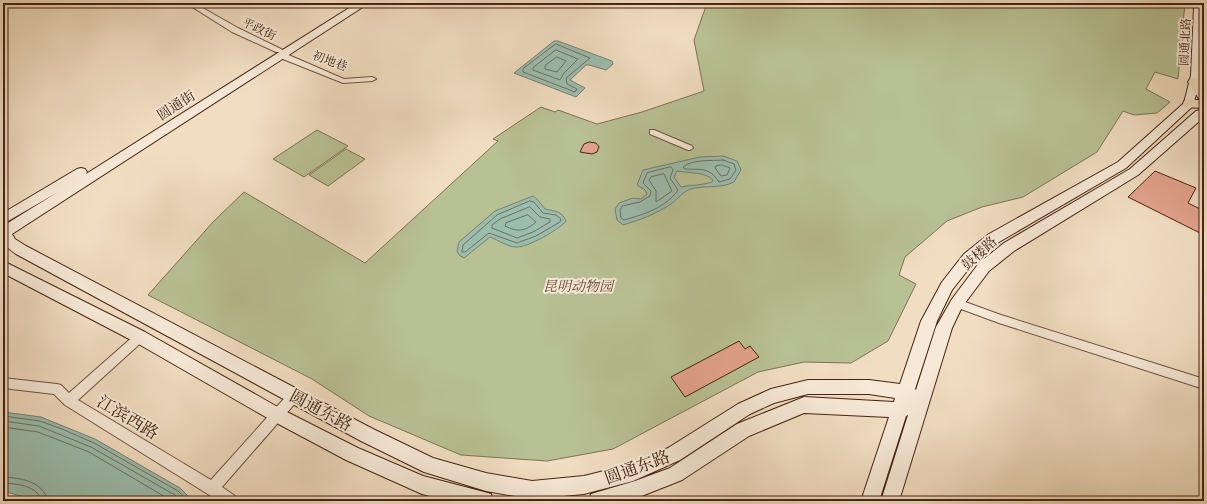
<svg xmlns="http://www.w3.org/2000/svg" width="1207" height="504" viewBox="0 0 1207 504" font-family="'IM FELL Great Primer','Noto Serif SC',serif">
	<rect width="100%" height="100%" fill="#f1ddc1"/>
	<filter id="stains"><feTurbulence type="fractalNoise" baseFrequency=".005" numOctaves="4"/><feColorMatrix values="0 0 0 0 .2 0 0 0 0 .09 0 0 0 0 .02 0 0 0 .5 -.17"/></filter>
	<radialGradient id="worn" r=".72"><stop offset=".6" stop-color="#630" stop-opacity="0"/><stop offset="1" stop-color="#630" stop-opacity=".3"/></radialGradient>
	<path fill="#b8c194" stroke="#7f7254" d="M 710,3 L 1185,3 L 1178,79 L 1155,72 L 1146,89 L 1170,102 L 1157,113 L 1134,115 L 1123,111 L 1097,152 L 1023,197 L 982,207 L 947,221 L 905,257 L 899,275 L 916,284 L 888,341 L 851,363 L 804,362 L 758,372 L 613,449 L 547,461 L 461,455 L 369,416 L 312,379 L 148,295 L 213,222 L 244,192 L 365,263 L 498,141 L 493,139 L 541,107 L 555,112 L 558,110 L 597,124 L 642,112 L 704,91 L 694,40 L 706,6 Z
		M 317,130 L 348,146 L 304,177 L 273,159 Z
		M 346,149 L 365,159 L 328,186 L 309,175 Z"/>
	<path fill="#9bbdae" stroke="#797f70" fill-rule="evenodd" d="M 554,41 L 558,41 L 612,61 L 613,64 L 606,70 L 589,65 L 586,65 L 570,80 L 585,88 L 576,97 L 514,73 Z
		M 723,156 L 737,161 L 741,170 L 734,182 C 720,189 704,185 691,189 C 682,192 678,199 671,204 C 654,215 642,219 623,225 L 617,220 L 615,209 L 619,203 L 633,198 L 641,199 L 647,194 L 645,190 L 637,185 L 643,170 L 700,157 ZM 677,171 C 687,173 709,172 713,181 C 708,185 690,185 681,187 L 674,177 Z
		M 533,196 L 537,199 L 545,209 C 554,211 562,211 566,221 C 560,229 527,248 516,247 C 508,247 498,240 490,237 L 464,258 L 459,255 L 457,251 L 459,242 L 495,211 Z
		M 3,412 L 41,417 L 95,439 L 180,488 L 193,501 L 38,501 L 3,491 Z"/>
	<g fill="none" stroke-linecap="round" stroke-linejoin="round">
		<path stroke="#707060" stroke-width="1" d="M 556,44 L 590,58 L 566,78 L 567,84 L 577,89 L 575,92 L 523,72 L 523,69 Z
			M 556,50 L 578,59 L 564,73 L 560,80 L 533,70 L 533,68 Z
			M 557,57 L 566,61 L 557,72 L 545,69 L 545,66 Z
			M 723,160 L 734,164 L 736,170 L 730,179 L 719,182 C 709,167 702,170 685,169 L 683,167 C 693,159 711,161 723,160 Z
			M 722,165 L 730,168 L 727,175 L 721,176 L 715,168 L 716,166 Z
			M 671,167 L 673,170 L 670,178 L 678,190 C 665,208 645,214 624,220 L 621,218 L 620,210 L 622,206 L 640,202 L 650,196 L 651,191 L 643,183 L 647,173 Z
			M 664,174 L 672,191 L 656,202 L 656,191 L 649,180 L 651,177 Z
			M 530,201 L 534,202 L 543,213 L 556,215 L 561,219 L 560,222 L 536,236 L 517,243 L 489,233 L 465,252 L 462,252 L 463,245 L 497,215 Z
			M 530,207 L 540,217 L 550,219 L 550,222 L 533,232 L 517,238 L 492,228 L 492,225 L 500,219 Z
			M 528,215 L 536,222 C 524,232 518,232 505,226 L 506,223 Z
			M 3,416 L 40,421 L 62,429 L 94,443 L 178,491 L 188,501
			M 3,421 L 39,426 L 91,447 L 175,495 L 181,501
			M 3,427 L 38,432 L 89,452 L 172,501
			M 3,477 C 21,478 43,481 48,501
			M 3,483 C 17,484 37,485 42,501"/>
	</g>
	<path fill="#e3a28d" stroke="#462313" d="M 589,142 L 596,143 L 599,147 L 597,152 L 592,154 L 580,152 L 584,144 Z
		M 1155,171 L 1196,188 L 1188,203 L 1204,211 L 1204,235 L 1128,197 Z
		M 739,341 L 745,349 L 750,346 L 759,357 L 685,397 L 671,377 Z"/>
	<g fill="none" stroke-linecap="round" stroke-linejoin="round">
		<defs>
			<path id="pedestrian" d="M 650,130 L 654,130 L 692,146 L 693,148 L 690,150 L 688,150 L 650,134 Z"/>
			<path id="minor" d="M 186,3 L 194,3 L 238,28 L 283,50 L 282,52 L 276,52 L 232,32 Z
				M 278,53 L 284,53 L 344,79 L 372,77 L 376,79 L 372,81 L 343,83 L 278,57 Z
				M 957,299 L 1001,315 L 1204,379 L 1204,389 L 999,323 L 953,306 L 952,303 L 953,300 Z
				M 140,332 L 144,334 L 146,337 L 144,340 L 78,400 L 211,480 L 290,392 L 294,391 L 298,392 L 300,396 L 298,400 L 222,487 L 235,496 L 237,501 L 219,501 L 65,405 L 54,394 L 3,388 L 3,378 L 57,384 L 61,385 L 69,393 L 136,334 Z"/>
			<path id="secondary" d="M 357,3 L 369,3 L 12,234 L 15,239 L 26,246 L 373,429 L 433,458 L 486,473 L 532,481 L 584,476 L 632,464 L 668,448 L 738,404 L 771,389 L 808,380 L 869,380 L 900,384 L 921,321 L 942,282 L 964,254 L 989,234 L 1118,162 L 1184,103 L 1191,75 L 1194,7 L 1196,3 L 1204,3 L 1204,7 L 1201,75 L 1193,106 L 1126,168 L 999,242 L 974,262 L 952,290 L 937,321 L 915,389 L 916,390 L 936,327 L 952,299 L 979,263 L 1004,243 L 1130,169 L 1196,111 L 1204,109 L 1204,117 L 1138,175 L 1014,251 L 989,271 L 962,307 L 952,328 L 899,501 L 881,501 L 908,415 L 906,416 L 879,501 L 861,501 L 889,417 L 804,413 L 749,436 L 682,480 L 629,501 L 589,501 L 591,494 L 635,481 L 670,468 L 737,424 L 804,397 L 894,402 L 895,398 L 869,394 L 808,394 L 774,403 L 750,414 L 680,460 L 633,481 L 584,494 L 532,499 L 486,491 L 424,472 L 361,441 L 16,254 C 2,244 3,243 3,226 L 58,192 L 3,224 L 3,213 L 77,169 L 81,168 L 85,169 L 87,172 L 86,174 Z
				M 3,261 L 145,332 L 283,410 L 358,448 L 423,476 L 484,492 L 491,494 L 493,501 L 449,501 L 422,494 L 346,460 L 271,420 L 135,342 L 3,273 Z"/>
			<path id="primary" d="M 1194,78 L 1198,79 L 1204,87 L 1204,100 L 1199,99 L 1188,82 L 1190,79 Z
				M 1189,100 L 1204,100 L 1204,108 L 1184,107 L 1183,104 L 1184,101 Z"/>
		</defs>
		<use href="#pedestrian" stroke="#71523e" stroke-width="2"/>
		<use href="#minor" stroke="#71523e" stroke-width="2"/>
		<use href="#secondary" stroke="#462313" stroke-width="2"/>
		<use href="#primary" stroke="#462313" stroke-width="2"/>
		<use href="#pedestrian" fill="#f6e9d7" fill-rule="evenodd"/>
		<use href="#minor" fill="#f6e9d7" fill-rule="evenodd"/>
		<use href="#secondary" fill="#f6e9d7" fill-rule="evenodd"/>
		<use href="#primary" fill="#f1ddc1" fill-rule="evenodd"/>
	</g>
	<g text-anchor="middle" stroke-width="4" stroke-linejoin="round" paint-order="stroke">
		<g font-size="12" fill="#462313" stroke="#f6e9d7">
			<text transform="translate(259 29) rotate(25)" y="4">平政街</text>
			<text transform="translate(1185 42) rotate(-87)" y="4">圆通北路</text>
			<text transform="translate(330 61) rotate(20)" y="4">初地巷</text>
		</g>
		<g font-size="14" fill="#462313" stroke="#f6e9d7">
			<text transform="translate(176 105) rotate(-33)" y="5">圆通街</text>
			<text transform="translate(979 253) rotate(-42)" y="5">鼓楼路</text>
		</g>
		<g font-size="14" font-style="italic" fill="#624a33" stroke="#f6e9d7">
			<text x="578" y="291">昆明动物园</text>
		</g>
		<g font-size="17" fill="#462313" stroke="#f6e9d7">
			<text transform="translate(321 410) rotate(28)" y="6">圆通东路</text>
			<text transform="translate(128 417) rotate(31)" y="6">江滨西路</text>
			<text transform="translate(637 467) rotate(-20)" y="6">圆通东路</text>
		</g>
	</g>
	<rect width="1207" height="504" fill="none" stroke="#f1ddc1" stroke-width="16"/>
	<rect x="4" y="4" width="1199" height="496" fill="none" stroke="#462313" stroke-width="2"/>
	<rect x="8" y="8" width="1191" height="488" fill="none" stroke="#462313"/>
	<rect width="100%" height="100%" filter="url(#stains)"/>
	<rect width="100%" height="100%" fill="url(#worn)"/>
</svg>
